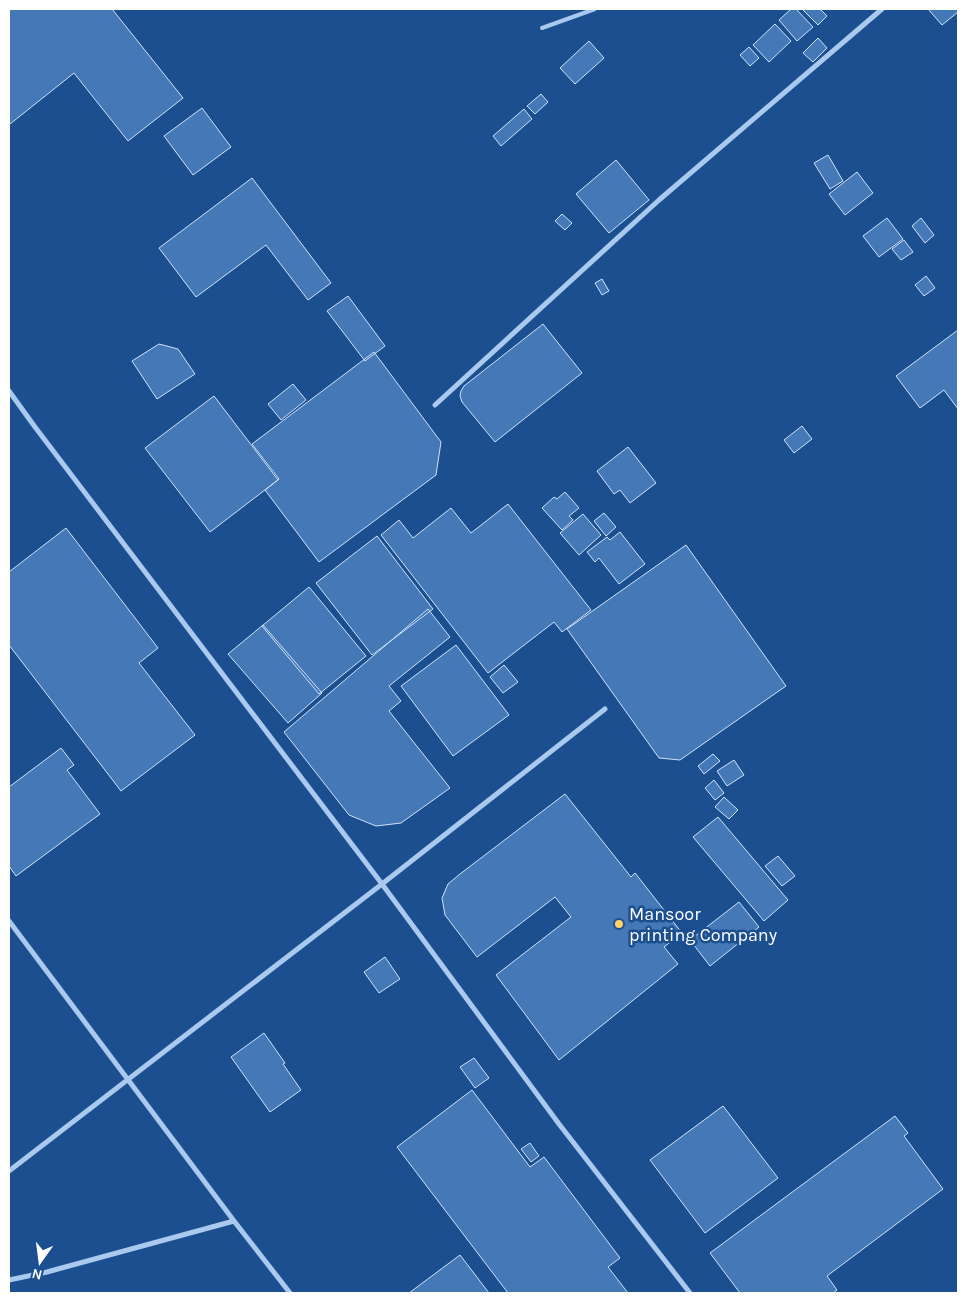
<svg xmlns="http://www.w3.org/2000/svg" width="967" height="1302" viewBox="0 0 967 1302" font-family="Karla,sans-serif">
	<rect width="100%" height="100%" fill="#1b4f8f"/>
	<path fill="#4478b7" stroke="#cfe3fa" d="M 9,9 L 112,9 L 183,98 L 128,141 L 74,73 L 10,124 L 9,123 Z
		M 791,9 L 796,9 L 813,27 L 797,41 L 779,20 Z
		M 802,9 L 820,9 L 827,16 L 818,25 Z
		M 928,9 L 958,9 L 958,12 L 942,25 Z
		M 775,24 L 791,41 L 769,62 L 753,45 Z
		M 818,38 L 827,48 L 813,62 L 803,53 Z
		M 589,41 L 604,58 L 575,84 L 560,68 Z
		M 749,47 L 759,58 L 750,66 L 740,55 Z
		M 541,94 L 548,102 L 535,114 L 527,106 Z
		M 202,108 L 231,147 L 193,175 L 164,136 Z
		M 524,109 L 532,119 L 501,146 L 493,136 Z
		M 828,155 L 843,181 L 830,189 L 814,163 Z
		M 616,160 L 649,200 L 609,233 L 576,194 Z
		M 857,172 L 873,193 L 845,215 L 829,194 Z
		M 252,178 L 331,283 L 308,300 L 266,245 L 196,297 L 159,248 Z
		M 562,214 L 572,223 L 565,230 L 555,221 Z
		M 887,218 L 903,239 L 879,257 L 863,236 Z
		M 921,218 L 934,235 L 925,243 L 912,226 Z
		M 904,240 L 913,252 L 901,260 L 892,249 Z
		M 926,276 L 935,288 L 924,296 L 915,285 Z
		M 602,279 L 609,291 L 602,295 L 595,283 Z
		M 348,296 L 385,346 L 365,361 L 327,311 Z
		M 543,324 L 582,373 L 495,442 L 462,402 L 460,396 L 461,391 L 464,386 Z
		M 958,330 L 958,409 L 944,390 L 920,408 L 896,376 Z
		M 159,344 L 178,349 L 195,374 L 157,399 L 132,361 Z
		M 374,352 L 441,442 L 436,475 L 319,562 L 265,490 L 279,479 L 252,444 Z
		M 293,384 L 306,400 L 281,420 L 268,404 Z
		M 214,396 L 278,480 L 210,532 L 145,448 Z
		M 802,426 L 812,439 L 794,453 L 784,440 Z
		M 628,447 L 656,483 L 630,503 L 620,490 L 614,494 L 597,471 Z
		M 565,492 L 579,508 L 569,516 L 573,520 L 562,530 L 542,508 L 554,497 L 557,499 Z
		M 508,504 L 591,610 L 562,632 L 554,622 L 488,673 L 381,535 L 399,520 L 413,538 L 451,508 L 471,533 Z
		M 604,513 L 616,527 L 606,536 L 594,521 Z
		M 583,514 L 601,535 L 579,555 L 560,533 Z
		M 66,528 L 158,648 L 139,663 L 195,735 L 121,791 L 9,645 L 9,572 Z
		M 620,532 L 645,564 L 619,584 L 599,558 L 595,562 L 587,552 L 607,537 L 610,540 Z
		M 377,536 L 433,609 L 372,655 L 316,583 Z
		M 686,545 L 786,686 L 680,760 L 659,758 L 567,629 Z
		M 309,587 L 366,656 L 319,694 L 262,626 Z
		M 428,609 L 450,637 L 389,686 L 401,701 L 389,711 L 450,788 L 401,823 L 376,826 L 349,815 L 284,732 Z
		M 263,625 L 322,693 L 288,723 L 228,654 Z
		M 456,645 L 509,715 L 453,756 L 401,686 Z
		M 504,665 L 518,682 L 503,693 L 490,677 Z
		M 61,748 L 74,765 L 67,770 L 100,814 L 16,876 L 9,866 L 9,787 Z
		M 713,754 L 720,761 L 704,774 L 698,766 Z
		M 734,760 L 744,775 L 727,786 L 717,771 Z
		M 714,780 L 724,793 L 715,800 L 705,788 Z
		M 565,794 L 631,877 L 635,873 L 682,933 L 664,947 L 678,964 L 559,1060 L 496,975 L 571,917 L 555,897 L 477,957 L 445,915 L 442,898 L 448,884 L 460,874 Z
		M 724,797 L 738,810 L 729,819 L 715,807 Z
		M 718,817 L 788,900 L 764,921 L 693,837 Z
		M 778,856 L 795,876 L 782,886 L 765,866 Z
		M 739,902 L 759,927 L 710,966 L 690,940 Z
		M 385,957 L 400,979 L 379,993 L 364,972 Z
		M 264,1033 L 285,1063 L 283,1064 L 301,1090 L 270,1112 L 231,1057 Z
		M 474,1058 L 489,1078 L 475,1088 L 460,1067 Z
		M 472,1090 L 530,1167 L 544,1157 L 620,1258 L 608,1267 L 628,1293 L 508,1293 L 397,1147 Z
		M 723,1106 L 778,1178 L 705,1233 L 650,1160 Z
		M 895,1116 L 908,1133 L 904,1136 L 943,1189 L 827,1276 L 837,1290 L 833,1293 L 740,1293 L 710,1253 Z
		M 530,1143 L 539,1156 L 531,1162 L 521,1149 Z
		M 460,1255 L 489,1293 L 409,1293 Z"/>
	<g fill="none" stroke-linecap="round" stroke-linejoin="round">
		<path stroke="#a9c9ee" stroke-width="4" d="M 542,28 L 595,9"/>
		<path stroke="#a9c9ee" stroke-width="5" d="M 9,391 L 35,427 L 382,884 L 559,1124 L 690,1293
			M 435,405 L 659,200 L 882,9
			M 9,921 L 234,1221 L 290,1293
			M 9,1171 L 382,884 L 605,709
			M 9,1280 L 47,1272 L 234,1221"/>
	</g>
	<circle fill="#ffd166" stroke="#1b4f8f" stroke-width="2" cx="619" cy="924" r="5"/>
	<g text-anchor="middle" stroke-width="5" stroke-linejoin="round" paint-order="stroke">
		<g font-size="18" fill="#fff" stroke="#1b4f8f" text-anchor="start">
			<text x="629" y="920">Mansoor<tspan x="629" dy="21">printing Company</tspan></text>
		</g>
	</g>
	<rect width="967" height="1302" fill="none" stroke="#ffffff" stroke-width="20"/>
	<g transform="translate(40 1262) rotate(194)" stroke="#1b4f8f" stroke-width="4" paint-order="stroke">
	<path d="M0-4L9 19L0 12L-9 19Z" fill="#ffffff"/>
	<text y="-8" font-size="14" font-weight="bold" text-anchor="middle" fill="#ffffff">N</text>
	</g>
</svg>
